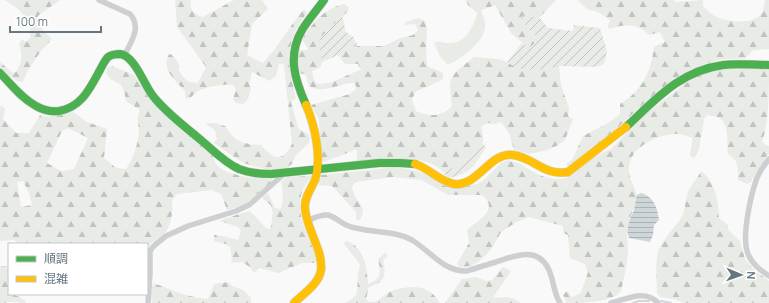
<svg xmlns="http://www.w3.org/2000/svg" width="769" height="303" viewBox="0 0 769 303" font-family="Manrope,'Noto Sans JP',sans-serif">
	<defs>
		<pattern id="forest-firs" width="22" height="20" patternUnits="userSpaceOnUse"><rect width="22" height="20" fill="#e8ebe6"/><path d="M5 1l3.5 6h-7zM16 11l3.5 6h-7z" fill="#c0c3c0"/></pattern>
		<pattern id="garden-furrows" width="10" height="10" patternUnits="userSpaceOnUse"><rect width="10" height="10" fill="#e8ebe6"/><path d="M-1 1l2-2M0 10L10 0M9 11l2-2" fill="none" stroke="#c0c3c0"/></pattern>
		<pattern id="water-rules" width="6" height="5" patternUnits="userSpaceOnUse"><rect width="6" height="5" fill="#ced6d9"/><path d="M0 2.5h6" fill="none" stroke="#abb2b5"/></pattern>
	</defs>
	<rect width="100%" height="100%" fill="#f9f9f9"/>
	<path fill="#e8ebe6" d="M 481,10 C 483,15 486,23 485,28 C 483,43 461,59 448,65 L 441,58 L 434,43 C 441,40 443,43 450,43 C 467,43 474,25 478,11 Z"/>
	<path fill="url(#forest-firs)" fill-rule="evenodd" d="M 5,0 L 60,0 L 39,15 L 36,19 L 42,29 L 52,39 L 41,51 L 28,70 L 23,82 L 17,81 L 0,69 L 0,62 L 13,73 L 16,72 C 22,62 23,55 19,44 L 22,39 L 26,42 L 30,38 L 31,22 L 18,9 Z
		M 175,0 L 191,0 C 189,10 195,15 203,17 L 234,0 L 262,0 L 268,9 L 252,24 L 247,55 L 263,63 C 278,47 290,26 304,9 L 307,13 C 283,44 288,63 296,98 L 291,102 L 298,128 L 308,134 L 310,138 L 309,143 L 296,155 L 292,164 L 286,168 L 268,170 L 243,163 L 214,143 L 217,138 C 216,132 215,128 208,126 L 206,123 L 215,123 L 225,126 C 235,142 242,144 261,145 C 274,160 282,163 292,144 L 284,64 L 279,64 L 276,76 L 269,81 L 252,72 L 249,84 L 251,89 L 248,99 L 243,104 L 236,103 L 233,99 L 236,90 L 234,85 C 225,83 206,87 198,91 C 193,94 192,98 187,99 L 185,97 L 185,91 C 175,80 161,70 169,54 L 172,55 L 178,62 L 179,71 L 184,78 L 189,82 L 198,83 L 206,67 L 177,27 Z
		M 466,0 L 556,0 L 540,17 L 533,17 L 526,15 L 521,20 L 530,31 L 536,36 L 536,42 L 529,48 L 511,33 L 495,5 L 476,12 L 468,5 Z
		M 578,0 L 673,0 L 677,2 L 703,0 L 703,6 C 706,9 710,14 715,16 C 725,22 751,25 760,15 C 764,11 764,5 765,0 L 769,0 L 769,49 L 753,50 L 746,58 C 737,59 727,58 718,60 C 667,73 639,111 600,143 C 590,151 579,159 568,167 L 566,164 L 572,160 L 583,136 L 610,122 L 620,114 L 620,104 C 642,91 651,72 654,47 L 665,42 L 660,32 L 649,35 C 637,22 625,24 609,29 L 608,26 L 610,20 L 598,12 L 587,9 Z
		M 345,4 L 349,8 L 347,12 L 320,38 L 322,62 L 321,67 L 312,71 L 314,81 L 318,84 C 335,84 346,74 361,70 L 358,64 L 345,64 L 338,55 L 346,48 L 358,46 L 384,46 L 398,39 L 413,35 L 418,30 L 415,24 L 405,25 L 406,22 L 418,18 L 425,21 L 427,29 L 426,47 L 427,66 L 443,73 L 443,79 C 434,85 424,87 415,92 L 412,100 L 416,111 C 429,117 442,117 452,106 C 447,75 451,76 474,57 L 499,59 L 507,62 L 519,69 L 538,70 L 559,66 L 561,85 L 569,108 L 568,116 L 573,119 L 565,140 L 558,145 L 548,150 L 529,154 L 514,150 L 509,133 L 501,122 L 494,124 L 488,123 L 481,126 C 482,131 484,137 483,142 C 481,151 453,167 444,173 C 427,152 381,160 357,162 L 357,149 L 324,162 L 321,160 L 319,120 L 311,105 L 350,94 L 356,89 L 356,86 L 354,83 C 338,83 323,95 309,86 L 306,75 C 305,75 300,73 299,72 C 295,67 296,56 298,50 L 307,50 L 308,49 L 302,39 C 313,23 325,7 345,4 Z
		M 112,66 L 134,75 L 142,86 L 212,153 C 213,156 214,162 217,165 C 226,176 258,179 272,179 L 272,182 L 242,206 L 227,210 L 221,194 L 211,190 L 177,194 L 172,200 C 173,211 172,225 164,234 C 158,239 152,241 147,248 L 147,244 L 19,244 L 14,240 L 0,241 L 0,106 L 5,108 L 3,119 L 16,133 L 29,133 L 40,115 L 47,117 L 73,112 L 87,122 L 107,129 L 104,158 L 116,168 L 126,169 C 133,160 138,144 139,132 C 139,122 136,121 140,110 L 126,101 C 123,76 114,87 106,73 L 107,68 ZM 68,128 L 88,138 L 74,169 L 61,171 L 47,163 L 62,131 ZM 23,181 L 29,193 L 32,205 L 21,207 L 17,182 Z
		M 728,67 L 769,68 C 769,86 769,127 762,141 L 765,145 L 769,146 L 769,154 L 766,157 L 751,182 L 747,184 L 738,180 C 738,169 739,160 728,154 C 727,144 729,127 722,120 C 718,116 711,116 707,115 L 704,119 L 699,149 L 694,158 L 690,156 C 690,150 693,144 692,138 C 687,136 681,133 675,134 C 656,135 628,148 629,170 C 629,178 637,193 637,196 C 636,206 630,215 628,225 C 626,233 628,243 628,252 C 627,265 624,278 621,291 C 612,303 582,303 567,303 L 563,295 L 567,291 L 572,297 L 581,293 L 588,272 L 585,264 L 570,258 L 568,235 L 563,233 L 563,226 L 529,217 L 515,223 L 501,232 L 492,248 L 485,256 L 478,262 L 471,266 L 460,267 L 457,264 L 469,243 L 467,230 C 478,220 500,210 482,195 L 448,195 L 421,180 L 393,177 L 356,182 L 352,186 C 353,189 353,193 355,196 C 360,206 367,206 360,220 L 356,220 L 356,212 L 332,186 L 319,185 L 319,181 L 321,175 L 397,167 L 417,171 L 430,176 L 444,186 L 461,188 L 477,184 L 485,179 L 501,163 L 508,160 L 520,164 L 537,174 L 545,177 L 555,179 L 566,178 L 595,156 L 611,149 L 642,117 L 685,84 L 699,75 Z
		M 701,171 C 716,183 718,200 719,218 L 728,225 L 728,230 L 740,241 L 745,259 L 752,268 L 769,281 L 769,303 L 684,303 L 674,299 L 660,297 L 657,293 C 657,281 655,263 658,252 C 663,237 675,229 682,216 C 686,208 685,200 688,192 C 691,185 697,179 701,171 Z
		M 311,176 C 309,182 304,186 302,192 C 294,216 310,237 317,259 L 315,263 L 302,263 L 278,273 L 259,268 L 254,273 L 250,267 L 242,262 L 231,263 L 232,259 L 230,247 L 226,244 L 214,241 L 214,235 L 222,236 L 238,240 L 241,231 L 238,227 L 220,221 C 222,219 246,212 250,211 L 266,228 L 270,229 C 272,225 273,212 272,208 C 271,204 265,201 262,198 L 268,193 L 275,208 L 280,209 C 285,201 282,189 281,181 L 287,177 Z
		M 347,241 C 364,247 367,268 368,284 C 382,279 381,272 378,259 L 386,252 L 387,256 L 383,261 C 387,275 384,283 369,287 L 366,299 L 369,302 C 378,303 381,297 388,293 C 392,290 398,289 403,288 C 419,285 431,288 440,303 L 345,303 C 362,295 356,288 358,273 C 359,270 360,267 360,264 L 343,243 Z
		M 0,266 L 9,267 L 9,294 C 14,294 22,297 26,302 L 25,303 L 13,302 L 0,303 Z
		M 503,267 L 511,271 L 494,296 L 494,298 C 504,297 513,296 521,303 L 445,303 L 462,279 L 476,277 L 486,281 L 492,280 Z
		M 228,282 L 232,286 L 243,290 L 251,298 L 251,303 L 152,303 C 151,296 150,289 154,283 C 171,290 190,298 208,299 L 214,284 Z"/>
	<path fill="url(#garden-furrows)" d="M 526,15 L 533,17 L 539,17 L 548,28 L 573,31 L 574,25 L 600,28 L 607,51 L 605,62 L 602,65 L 595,67 L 559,66 L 538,70 L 519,69 L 507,62 L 522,43 L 529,48 L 536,42 L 536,36 L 530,31 L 521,20 L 522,16 Z
		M 342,16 L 344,22 L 345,31 L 353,37 L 358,46 L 346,48 L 338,55 L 322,62 L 319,45 L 320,38 Z
		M 483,144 L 486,147 C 474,166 471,174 448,178 L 444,173 L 466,159 Z"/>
	<path fill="url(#water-rules)" d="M 641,193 C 654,197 657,207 659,220 L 654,225 L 653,235 L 650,242 L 629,238 C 625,227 630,220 634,210 C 635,205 636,200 637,195 Z"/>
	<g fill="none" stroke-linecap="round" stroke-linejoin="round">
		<path stroke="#ced6d9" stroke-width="2" d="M 661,301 L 671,303
			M 633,303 L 639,301 L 649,301"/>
		<defs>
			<path id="fast" d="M 0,73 C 11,84 21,98 36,106 C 43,110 51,112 59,111 C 82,107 90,88 100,70 C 102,66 105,60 108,57 C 111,55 116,54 120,54 C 135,56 144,85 153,96 C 167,114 186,127 202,141 C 214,151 225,163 239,169 C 249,173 260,174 271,174 L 379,163 L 400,163 L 415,164
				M 306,105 C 295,80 287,56 302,30 C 308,20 317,10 324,0
				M 626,127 C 656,99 680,71 723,65 C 738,63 754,65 769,65"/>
			<path id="slow" d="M 415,164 C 429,168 440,182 454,184 C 478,187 489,152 513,155 C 535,158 543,176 568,172 L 626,127
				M 294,303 C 303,294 319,284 321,270 C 323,249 306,229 305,208 C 304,198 311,189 315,180 C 322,157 315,126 306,105"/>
		</defs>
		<use href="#fast" stroke="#d5d6d7" stroke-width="9"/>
		<use href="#slow" stroke="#d5d6d7" stroke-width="9"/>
		<path stroke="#cecfd0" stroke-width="5.5" d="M 99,0 L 130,14 C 142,27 131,42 124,56
			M 769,159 C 764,165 760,171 757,178 C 751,194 741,237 748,254 C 752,264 760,270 769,276
			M 307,221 C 314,218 320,214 328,215 C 335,217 340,222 346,225 C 367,234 392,229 412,240 C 430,251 444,272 467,271 C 476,268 486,265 496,262 C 514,256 537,246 548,268 C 554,279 553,292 560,303
			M 148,303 L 150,273 L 150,252 L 152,248 L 156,244 L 166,236 L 188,226 L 236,211 L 249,205 L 285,173
			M 611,303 C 627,299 645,289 658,303"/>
		<use href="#fast" stroke="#4caf50" stroke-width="8"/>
		<use href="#slow" stroke="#ffc107" stroke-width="8"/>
	</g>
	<rect x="8" y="243" width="140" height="52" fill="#ffffff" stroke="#c1c8cd"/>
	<rect x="16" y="256" width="20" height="6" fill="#4caf50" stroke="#c1c8cd"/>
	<text x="44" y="263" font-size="12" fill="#657683">順調</text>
	<rect x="16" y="276" width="20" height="6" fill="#ffc107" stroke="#c1c8cd"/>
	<text x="44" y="283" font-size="12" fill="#657683">混雑</text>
	<g transform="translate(741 275) rotate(92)" stroke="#ffffff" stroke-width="3" paint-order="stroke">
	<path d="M0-3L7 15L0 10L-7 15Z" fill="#657683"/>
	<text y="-6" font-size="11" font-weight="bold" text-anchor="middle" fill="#657683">N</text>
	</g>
	<path d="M10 26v6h91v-6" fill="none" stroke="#657683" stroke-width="2"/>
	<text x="16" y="26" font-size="12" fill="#657683" stroke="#ffffff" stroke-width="3" paint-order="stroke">100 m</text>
</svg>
